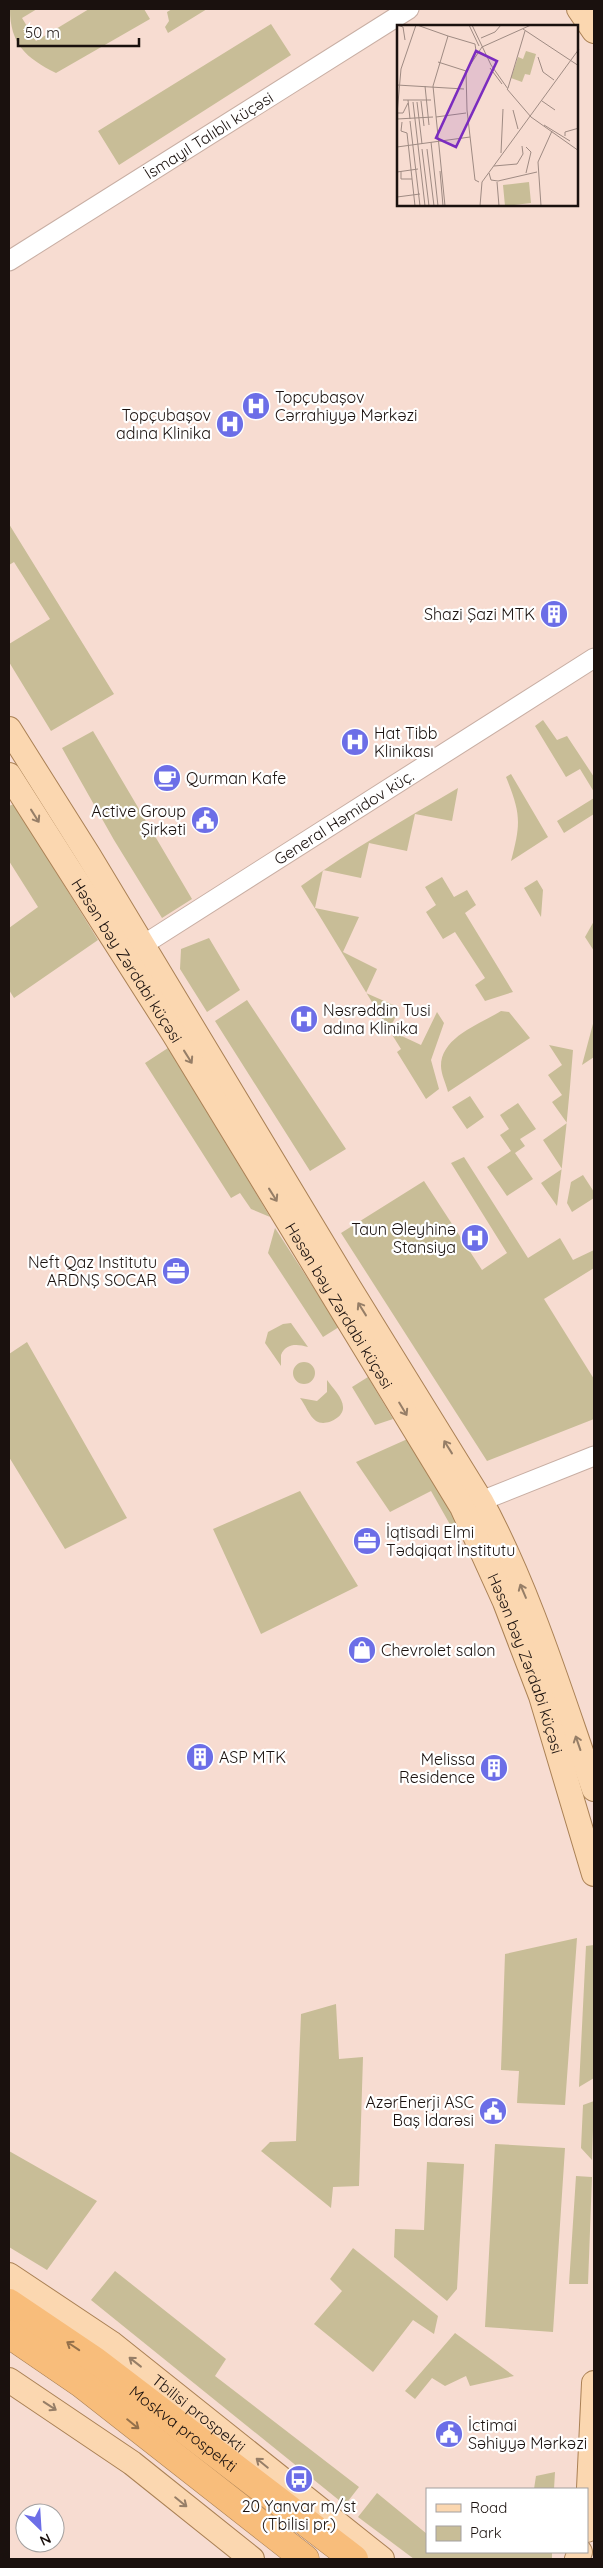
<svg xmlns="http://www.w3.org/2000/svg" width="603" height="2568" viewBox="0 0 603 2568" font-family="Quicksand,sans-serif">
	<rect width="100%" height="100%" fill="#f7dcd1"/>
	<path fill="#c8bd97" d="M 10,9 L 37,9 L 22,18 L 36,41 L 89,9 L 144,9 L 150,19 L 56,73 C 26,58 10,44 10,9 Z
		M 172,9 L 207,9 L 168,33 L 165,27 L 169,21 L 167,12 Z
		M 271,24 L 291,55 L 119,165 L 98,131 Z
		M 9,524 L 114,694 L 51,731 L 9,662 L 9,644 L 50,619 L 14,562 L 9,565 Z
		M 543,720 L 557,740 L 567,736 L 594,777 L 594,792 L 580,769 L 566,777 L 535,726 Z
		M 93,731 L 192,899 L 162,918 L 114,840 L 62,748 Z
		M 511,774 L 548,837 L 511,861 C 521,823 521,814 506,777 Z
		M 458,788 L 452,821 L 415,814 L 407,851 L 369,843 L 361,878 L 323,870 L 315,908 L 359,917 L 343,952 L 377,969 L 366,993 L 400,1008 L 389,1030 L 421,1045 L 437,1012 L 444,1023 L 431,1060 L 439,1089 L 426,1099 L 397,1052 L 401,1049 C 367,995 335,940 301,886 C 351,850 405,819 458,788 Z
		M 594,798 L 594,814 L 564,833 L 557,821 Z
		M 14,804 L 98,940 L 14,998 L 9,990 L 9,928 L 38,907 L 9,861 L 9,806 Z
		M 442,877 L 454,897 L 467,890 L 476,905 L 465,913 L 513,992 L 485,1001 L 475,985 L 485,978 L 455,932 L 443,939 L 426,912 L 436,905 L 425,887 Z
		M 537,880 L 543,890 L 541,917 L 524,888 Z
		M 594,921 L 594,951 L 585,937 Z
		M 209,938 L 240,990 L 207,1012 L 180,969 L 181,949 Z
		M 247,1000 L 346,1149 L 310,1171 L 215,1021 Z
		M 501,1011 L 509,1012 L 530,1038 L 448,1092 C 446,1084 441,1074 441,1066 C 441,1037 480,1024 501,1011 Z
		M 594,1020 L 594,1057 L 582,1065 Z
		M 549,1045 L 573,1050 C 569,1102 564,1154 557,1206 L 541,1183 L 562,1169 L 543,1140 L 567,1123 L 552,1102 L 562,1095 L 548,1075 L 562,1065 Z
		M 168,1048 L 257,1195 L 270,1217 L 251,1209 L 240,1193 L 231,1198 L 145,1063 Z
		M 470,1096 L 484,1117 L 467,1129 L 452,1107 Z
		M 518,1103 L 536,1129 L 520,1139 L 525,1146 L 515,1153 L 533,1179 L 507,1196 L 487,1167 L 511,1151 L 500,1135 L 509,1129 L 500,1115 Z
		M 464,1157 L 528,1258 L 560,1238 L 573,1260 L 594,1250 L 594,1268 L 544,1299 L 594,1379 L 594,1419 L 487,1461 L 341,1233 L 424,1181 L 482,1270 L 507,1253 L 451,1163 Z
		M 583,1175 L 594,1192 L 594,1198 L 572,1212 L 567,1203 L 571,1182 Z
		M 275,1228 L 339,1327 L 323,1337 L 268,1253 Z
		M 291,1323 L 308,1347 C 297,1344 286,1343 281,1355 L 281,1366 L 265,1343 L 268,1332 L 283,1324 Z
		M 27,1342 L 127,1518 L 65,1549 L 9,1457 L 9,1354 Z
		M293 1373a11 11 0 1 1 22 0a11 11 0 1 1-22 0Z
		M 368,1377 L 393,1419 L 375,1425 L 352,1387 Z
		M 327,1380 C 332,1387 343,1398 343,1407 C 344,1418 325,1427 316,1421 C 309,1416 305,1404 300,1398 L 317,1401 L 327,1392 Z
		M 412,1437 L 465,1531 L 456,1535 L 431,1491 L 390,1512 L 356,1462 Z
		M 300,1491 L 358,1586 L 261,1634 L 213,1529 Z
		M 577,1938 L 565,2105 L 517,2103 L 519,2071 L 501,2070 L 505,1954 Z
		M 594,1945 L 594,2078 L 579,2087 L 586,1946 Z
		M 336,2004 L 339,2059 L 363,2057 L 359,2186 L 333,2187 L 331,2208 L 261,2151 L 270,2142 L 296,2141 L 301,2014 Z
		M 594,2101 L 592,2160 L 581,2148 L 583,2105 Z
		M 495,2144 L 565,2148 L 553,2332 L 485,2327 Z
		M 9,2151 L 97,2201 L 47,2270 L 9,2247 Z
		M 427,2162 L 464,2164 L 457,2289 L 447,2301 L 394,2257 L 395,2229 L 424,2230 Z
		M 576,2176 L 592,2177 L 588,2284 L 569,2284 Z
		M 353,2248 L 438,2316 L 434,2334 L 413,2320 L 373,2372 L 314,2324 L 342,2291 L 330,2279 Z
		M 115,2271 L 226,2359 L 215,2376 L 359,2487 L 345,2505 L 91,2300 Z
		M 455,2333 L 514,2376 L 470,2386 L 466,2376 L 445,2386 L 432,2378 L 415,2399 L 405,2391 Z
		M 555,2472 L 554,2489 L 534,2489 L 536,2476 Z
		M 377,2493 L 427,2534 L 427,2552 L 552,2552 L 552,2559 L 414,2559 L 358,2517 Z"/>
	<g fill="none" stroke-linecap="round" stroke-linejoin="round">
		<defs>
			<g id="minor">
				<path id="s1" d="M 9,261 L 409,9"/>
				<path id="s2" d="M 143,945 L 594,658"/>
				<path d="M 481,1501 L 594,1456"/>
			</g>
			<g id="major">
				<path d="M 579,9 L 594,31"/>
				<path d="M 9,729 L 89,856 L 350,1289 L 481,1501 C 530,1592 560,1692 594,1789"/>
				<path id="s3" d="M 9,775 L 174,1034 L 462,1507 L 505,1602 L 541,1696 L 594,1874"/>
				<path id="s4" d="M 9,2275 L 111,2343 L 382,2559"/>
				<path d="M 9,2380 L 132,2463 L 252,2559"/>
				<path d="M 587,2530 L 594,2383"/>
				<path d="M 577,2559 L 580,2552"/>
			</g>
			<g id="highway">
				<path id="s5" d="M 9,2303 L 95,2361 L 354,2559"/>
				<path d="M 9,2334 L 82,2384 L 305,2559"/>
			</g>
		</defs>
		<use href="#minor" stroke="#c8aea3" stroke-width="21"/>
		<use href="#major" stroke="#aa8155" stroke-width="26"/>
		<use href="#highway" stroke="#aa8155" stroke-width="29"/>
		<use href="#minor" stroke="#fff" stroke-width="19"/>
		<use href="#major" stroke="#fbd7b0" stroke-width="24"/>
		<use href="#highway" stroke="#f8bd7b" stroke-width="28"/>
	</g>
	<defs><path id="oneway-shaft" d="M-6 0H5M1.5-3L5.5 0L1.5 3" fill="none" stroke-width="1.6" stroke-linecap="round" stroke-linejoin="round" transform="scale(1.25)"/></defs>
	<g stroke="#967e67">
		<use href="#oneway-shaft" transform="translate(35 816) rotate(58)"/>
		<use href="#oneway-shaft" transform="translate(188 1057) rotate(58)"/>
		<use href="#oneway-shaft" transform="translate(273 1195) rotate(58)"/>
		<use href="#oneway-shaft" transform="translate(362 1309) rotate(-122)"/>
		<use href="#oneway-shaft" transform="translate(403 1409) rotate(59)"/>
		<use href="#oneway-shaft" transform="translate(448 1447) rotate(-122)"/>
		<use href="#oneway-shaft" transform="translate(523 1591) rotate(-113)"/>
		<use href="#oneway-shaft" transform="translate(578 1743) rotate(-109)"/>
		<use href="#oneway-shaft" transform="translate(135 2362) rotate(-142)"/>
		<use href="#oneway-shaft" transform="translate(50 2406) rotate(33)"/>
		<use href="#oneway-shaft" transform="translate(262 2463) rotate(-141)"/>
		<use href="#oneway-shaft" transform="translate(181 2502) rotate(39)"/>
	</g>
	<g stroke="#94704a">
		<use href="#oneway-shaft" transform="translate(73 2346) rotate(-146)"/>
		<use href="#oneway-shaft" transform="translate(133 2424) rotate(39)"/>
	</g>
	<defs>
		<symbol id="hospital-disc" viewBox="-11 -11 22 22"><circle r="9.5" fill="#6c6ee7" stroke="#fff"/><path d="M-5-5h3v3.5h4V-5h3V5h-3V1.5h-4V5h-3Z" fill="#fff"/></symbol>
		<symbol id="building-disc" viewBox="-11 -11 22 22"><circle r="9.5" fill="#6c6ee7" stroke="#fff"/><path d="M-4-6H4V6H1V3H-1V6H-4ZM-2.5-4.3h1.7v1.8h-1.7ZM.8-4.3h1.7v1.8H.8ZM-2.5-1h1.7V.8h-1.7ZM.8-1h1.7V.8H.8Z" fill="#fff"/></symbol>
		<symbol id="cafe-disc" viewBox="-11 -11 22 22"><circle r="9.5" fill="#6c6ee7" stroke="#fff"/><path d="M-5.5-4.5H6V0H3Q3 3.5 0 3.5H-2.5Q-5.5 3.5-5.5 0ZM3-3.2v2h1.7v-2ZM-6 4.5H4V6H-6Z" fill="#fff"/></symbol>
		<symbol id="civic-disc" viewBox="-11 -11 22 22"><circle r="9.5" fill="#6c6ee7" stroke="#fff"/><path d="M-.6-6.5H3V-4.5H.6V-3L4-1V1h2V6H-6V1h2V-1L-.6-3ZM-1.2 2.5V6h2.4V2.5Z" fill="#fff"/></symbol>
		<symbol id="office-disc" viewBox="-11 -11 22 22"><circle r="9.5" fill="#6c6ee7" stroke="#fff"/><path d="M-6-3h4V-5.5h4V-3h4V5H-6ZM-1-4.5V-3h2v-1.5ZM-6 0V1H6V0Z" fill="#fff"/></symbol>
		<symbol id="shop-disc" viewBox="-11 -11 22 22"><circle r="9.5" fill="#6c6ee7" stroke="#fff"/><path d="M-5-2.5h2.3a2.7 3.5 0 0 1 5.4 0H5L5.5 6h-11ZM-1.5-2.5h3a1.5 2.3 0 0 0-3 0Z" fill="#fff"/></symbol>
		<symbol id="bus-disc" viewBox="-11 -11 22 22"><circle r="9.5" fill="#6c6ee7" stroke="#fff"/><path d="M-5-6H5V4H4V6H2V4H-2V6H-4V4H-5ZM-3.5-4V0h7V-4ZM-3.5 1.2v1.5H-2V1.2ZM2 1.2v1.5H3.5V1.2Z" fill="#fff"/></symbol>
	</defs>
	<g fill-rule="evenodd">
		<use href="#hospital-disc" x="240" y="390" width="32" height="32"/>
		<use href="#hospital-disc" x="214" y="408" width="32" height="32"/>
		<use href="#building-disc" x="538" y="598" width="32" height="32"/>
		<use href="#hospital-disc" x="339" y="726" width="32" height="32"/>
		<use href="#cafe-disc" x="151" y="762" width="32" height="32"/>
		<use href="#civic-disc" x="189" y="804" width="32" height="32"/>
		<use href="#hospital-disc" x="288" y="1003" width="32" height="32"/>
		<use href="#hospital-disc" x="459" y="1222" width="32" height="32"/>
		<use href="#office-disc" x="160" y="1255" width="32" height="32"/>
		<use href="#office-disc" x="351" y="1525" width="32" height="32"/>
		<use href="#shop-disc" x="346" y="1634" width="32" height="32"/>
		<use href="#building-disc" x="184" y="1741" width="32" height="32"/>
		<use href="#building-disc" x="478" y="1752" width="32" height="32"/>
		<use href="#civic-disc" x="477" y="2095" width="32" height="32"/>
		<use href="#civic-disc" x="433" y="2418" width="32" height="32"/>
		<use href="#bus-disc" x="283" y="2463" width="32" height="32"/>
	</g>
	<g text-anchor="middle" stroke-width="4.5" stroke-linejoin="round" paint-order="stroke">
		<g font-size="16" fill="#1a110e" stroke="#fff">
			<text dy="6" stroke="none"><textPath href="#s1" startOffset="236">İsmayıl Talıblı küçəsi</textPath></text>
			<text dy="6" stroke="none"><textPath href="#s2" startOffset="238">General Həmidov küç.</textPath></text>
			<text dy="6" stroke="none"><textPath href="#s3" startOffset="220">Həsən bəy Zərdabi küçəsi</textPath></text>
			<text dy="6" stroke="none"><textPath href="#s3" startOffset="625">Həsən bəy Zərdabi küçəsi</textPath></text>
			<text dy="6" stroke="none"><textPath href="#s3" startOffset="1030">Həsən bəy Zərdabi küçəsi</textPath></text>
			<text dy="6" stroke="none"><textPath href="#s4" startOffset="235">Tbilisi prospekti</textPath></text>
			<text dy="6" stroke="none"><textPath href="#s5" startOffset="215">Moskva prospekti</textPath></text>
		</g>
		<g font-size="16" fill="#1a110e" stroke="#fff" text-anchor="start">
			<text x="275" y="403">Topçubaşov<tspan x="275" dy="18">Cərrahiyyə Mərkəzi</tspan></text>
			<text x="211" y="421" text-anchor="end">Topçubaşov<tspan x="211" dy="18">adına Klinika</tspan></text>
			<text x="535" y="620" text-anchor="end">Shazi Şazi MTK</text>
			<text x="374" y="739">Hat Tibb<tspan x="374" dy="18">Klinikası</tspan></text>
			<text x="186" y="784">Qurman Kafe</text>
			<text x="186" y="817" text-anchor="end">Active Group<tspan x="186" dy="18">Şirkəti</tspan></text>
			<text x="323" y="1016">Nəsrəddin Tusi<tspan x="323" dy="18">adına Klinika</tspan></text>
			<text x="456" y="1235" text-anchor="end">Taun Əleyhinə<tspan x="456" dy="18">Stansiya</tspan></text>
			<text x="157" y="1268" text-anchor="end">Neft Qaz Institutu<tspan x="157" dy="18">ARDNŞ SOCAR</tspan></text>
			<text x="386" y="1538">İqtisadi Elmi<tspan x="386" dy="18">Tədqiqat İnstitutu</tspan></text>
			<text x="381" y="1656">Chevrolet salon</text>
			<text x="219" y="1763">ASP MTK</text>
			<text x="475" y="1765" text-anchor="end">Melissa<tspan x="475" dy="18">Residence</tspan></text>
			<text x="474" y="2108" text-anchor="end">AzərEnerji ASC<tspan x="474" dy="18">Baş İdarəsi</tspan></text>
			<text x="468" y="2431">İctimai<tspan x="468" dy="18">Səhiyyə Mərkəzi</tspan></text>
			<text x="299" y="2512" text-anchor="middle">20 Yanvar m/st<tspan x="299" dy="18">(Tbilisi pr.)</tspan></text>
		</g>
	</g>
	<g transform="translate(397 25)">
		<rect width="181" height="181" fill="#f7dcd1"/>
		<path d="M 129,26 L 139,29 L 133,50 L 128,49 L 125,57 L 114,53 L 121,32 L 126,34 ZM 132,157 L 134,178 L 108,181 L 106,160 Z" fill="#c8bd97"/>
		<path fill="none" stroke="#9f8b83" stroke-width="1" d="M 0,0 L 6,2 L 8,15M 20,0 L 51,11M 72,0 L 82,21M 75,0 L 94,40 L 111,64M 126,4 L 182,41M 84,13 L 98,7 L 104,0M 141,32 L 146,47 L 157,55M 41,37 L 69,46M 93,43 L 105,59M 0,60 L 67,64M 28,61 L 32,100M 111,63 L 128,6M 110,64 L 134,92 L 182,126M 6,75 L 34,75M 11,75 L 13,94M 24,76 L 27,101M 145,76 L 158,85M 16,77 L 28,181M 20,77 L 25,119M 116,85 L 121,104M 0,88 L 6,88 L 11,78M 0,89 L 4,44 L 19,0M 39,92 L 69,88M 0,94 L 36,92M 13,96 L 23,181M 5,97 L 4,106 L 10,108 L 18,181M 147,100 L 173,116M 168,111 L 168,107 L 182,103M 34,117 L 41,181M 0,122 L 73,112M 25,124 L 32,181M 30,124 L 37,181M 104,128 L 106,84M 97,141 L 120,139 L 126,129 L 125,121M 4,146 L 4,154 L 15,154M 43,146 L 46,181M 0,147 L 21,144M 92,148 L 94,155 L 101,156 L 140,147M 129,148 L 134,127 L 129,122M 82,157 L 78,155 L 70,85 L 69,46 L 85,22 L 134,0M 100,157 L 102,181M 0,172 L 23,169M 48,181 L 36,61 L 51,11 L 78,19 L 79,26M 83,181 L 85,157 L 182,24M 144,181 L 141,137 L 155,106"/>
		<path fill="#7b2cbf" fill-opacity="0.15" stroke="#7b2cbf" stroke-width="2.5" d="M 79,26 L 100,36 L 59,122 L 39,113 Z"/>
		<rect width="181" height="181" fill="none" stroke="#1a110e" stroke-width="2.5"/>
	</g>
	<rect width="603" height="2568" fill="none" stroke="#1a110e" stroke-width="20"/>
	<rect x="426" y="2488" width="162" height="65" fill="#ffffff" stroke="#a3a09f"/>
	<rect x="436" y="2504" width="25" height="8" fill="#fbd7b0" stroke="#a3a09f"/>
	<text x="470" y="2513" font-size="15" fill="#1a110e">Road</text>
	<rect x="436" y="2526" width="25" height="15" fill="#c8bd97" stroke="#a3a09f"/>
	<text x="470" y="2538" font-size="15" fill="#1a110e">Park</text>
	<g transform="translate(40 2528) rotate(155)"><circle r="24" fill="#ffffff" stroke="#a3a09f"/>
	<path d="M0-4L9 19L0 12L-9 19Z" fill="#6c6ee7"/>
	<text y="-8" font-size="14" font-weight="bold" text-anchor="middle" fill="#1a110e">N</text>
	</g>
	<path d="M18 38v8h121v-8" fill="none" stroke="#1a110e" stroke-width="2.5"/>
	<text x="25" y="38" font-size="15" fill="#1a110e" stroke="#ffffff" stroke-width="4" paint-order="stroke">50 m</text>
</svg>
